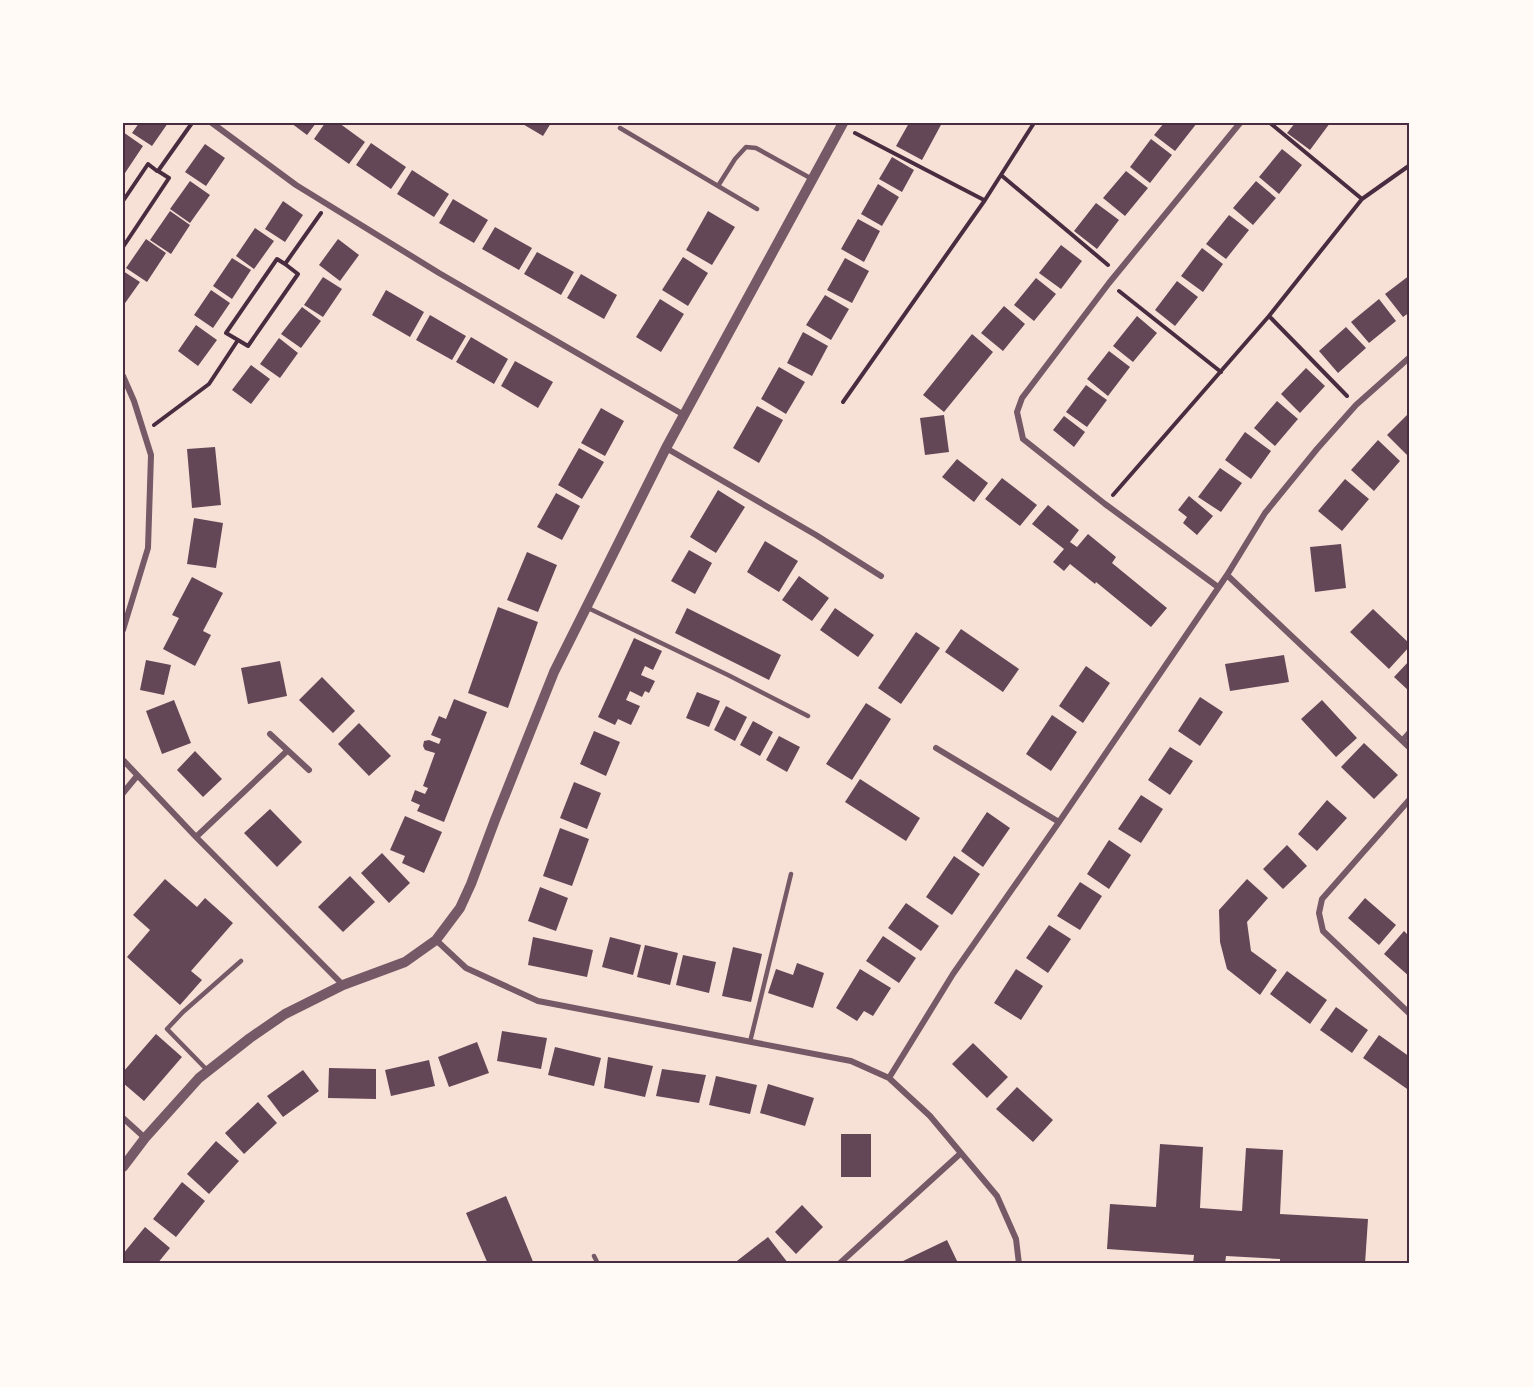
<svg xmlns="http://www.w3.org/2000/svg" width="1533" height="1387" viewBox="0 0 1533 1387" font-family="'PT Sans Narrow',sans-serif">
	<rect width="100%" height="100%" fill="#f7e1d7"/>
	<path fill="#644757" d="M 139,123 L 168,123 L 152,146 L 132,133 Z
		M 291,123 L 316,123 L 307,135 Z
		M 325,123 L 339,123 L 365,142 L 349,164 L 314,139 Z
		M 521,123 L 551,123 L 543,136 Z
		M 909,123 L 942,123 L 922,160 L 896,146 Z
		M 1164,123 L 1197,123 L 1175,151 L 1154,135 Z
		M 1295,123 L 1330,123 L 1310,150 L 1287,133 Z
		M 123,132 L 143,146 L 123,176 Z
		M 1151,139 L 1172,155 L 1150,183 L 1130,167 Z
		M 371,143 L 406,167 L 391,189 L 356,165 Z
		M 205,144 L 225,158 L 206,186 L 185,172 Z
		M 1282,149 L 1302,165 L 1279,194 L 1259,177 Z
		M 892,157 L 914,170 L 902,192 L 879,179 Z
		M 412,170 L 449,194 L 434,217 L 397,194 Z
		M 1126,171 L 1148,188 L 1125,216 L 1103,198 Z
		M 190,181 L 210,195 L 190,223 L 170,209 Z
		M 1256,181 L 1276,198 L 1253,225 L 1233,208 Z
		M 878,184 L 899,197 L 882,226 L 861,214 Z
		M 453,199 L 488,220 L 474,243 L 439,223 Z
		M 283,201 L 303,215 L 285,242 L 265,229 Z
		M 1096,203 L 1119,220 L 1097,249 L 1074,231 Z
		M 170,211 L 190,225 L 171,254 L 150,240 Z
		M 708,211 L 735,227 L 712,265 L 686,250 Z
		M 1229,215 L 1249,230 L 1226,259 L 1206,244 Z
		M 858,219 L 880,231 L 864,262 L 841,249 Z
		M 495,227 L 532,248 L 519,270 L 482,249 Z
		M 255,228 L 274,241 L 254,269 L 236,256 Z
		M 146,239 L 166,253 L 147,282 L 126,268 Z
		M 338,239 L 359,255 L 340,281 L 319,265 Z
		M 1061,245 L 1082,261 L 1061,289 L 1039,273 Z
		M 1202,248 L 1223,264 L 1203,292 L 1181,276 Z
		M 537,252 L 574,272 L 561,295 L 524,274 Z
		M 683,257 L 708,273 L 688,306 L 662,290 Z
		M 232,258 L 251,270 L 232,299 L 213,286 Z
		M 845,258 L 869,271 L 852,303 L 827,290 Z
		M 123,271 L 140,282 L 123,306 Z
		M 581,274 L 617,295 L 604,319 L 567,298 Z
		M 1410,275 L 1410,312 L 1403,317 L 1385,294 Z
		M 323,277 L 342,289 L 323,317 L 304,305 Z
		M 1036,278 L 1056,294 L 1034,321 L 1014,305 Z
		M 1177,281 L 1198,297 L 1175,326 L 1155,310 Z
		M 211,290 L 230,303 L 213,328 L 194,315 Z
		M 386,290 L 424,312 L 410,337 L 372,315 Z
		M 825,295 L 849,309 L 831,340 L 806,325 Z
		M 660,299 L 684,314 L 661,352 L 636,337 Z
		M 1379,299 L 1396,321 L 1369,343 L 1351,322 Z
		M 1004,306 L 1025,324 L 1003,351 L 981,333 Z
		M 302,307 L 321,321 L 301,348 L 281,334 Z
		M 430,315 L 466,336 L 452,360 L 416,340 Z
		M 1137,316 L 1157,333 L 1133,362 L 1113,346 Z
		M 196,325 L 217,340 L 198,366 L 178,351 Z
		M 1346,327 L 1366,348 L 1338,373 L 1319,351 Z
		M 803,332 L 828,346 L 812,376 L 787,363 Z
		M 972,334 L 993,352 L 944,412 L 923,395 Z
		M 471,337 L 508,359 L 494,384 L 456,362 Z
		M 279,338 L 298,353 L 280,378 L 260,364 Z
		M 1109,351 L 1130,367 L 1108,396 L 1087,379 Z
		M 515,361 L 553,382 L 538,408 L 501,386 Z
		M 251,365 L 270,379 L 251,404 L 232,390 Z
		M 779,367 L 805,382 L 786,414 L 761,399 Z
		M 1306,368 L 1325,386 L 1300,413 L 1281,394 Z
		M 1086,385 L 1107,400 L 1087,427 L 1066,412 Z
		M 1277,401 L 1298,419 L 1275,446 L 1254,428 Z
		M 757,406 L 783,420 L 759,463 L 733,448 Z
		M 601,408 L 624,421 L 605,456 L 581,443 Z
		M 1410,412 L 1410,452 L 1407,455 L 1387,435 Z
		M 944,415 L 949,452 L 925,455 L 920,418 Z
		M 1064,416 L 1085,432 L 1074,447 L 1053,430 Z
		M 1245,432 L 1271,451 L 1251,479 L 1225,460 Z
		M 1378,440 L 1400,461 L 1374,491 L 1351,470 Z
		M 215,447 L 221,505 L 192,508 L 187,449 Z
		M 579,448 L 604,462 L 582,499 L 558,485 Z
		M 957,459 L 988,483 L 974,502 L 942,477 Z
		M 1220,468 L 1242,483 L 1221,512 L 1198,497 Z
		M 1002,478 L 1037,505 L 1020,526 L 985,499 Z
		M 1345,479 L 1369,499 L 1342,531 L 1318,511 Z
		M 718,490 L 745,507 L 716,553 L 690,537 Z
		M 556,493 L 580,506 L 562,540 L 537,527 Z
		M 1189,496 L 1213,516 L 1197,535 L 1183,523 L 1187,517 L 1178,510 Z
		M 1048,505 L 1079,530 L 1070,542 L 1077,547 L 1088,534 L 1116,557 L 1112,563 L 1167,608 L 1151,627 L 1096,582 L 1095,584 L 1070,564 L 1064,571 L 1053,562 L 1064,549 L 1032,524 Z
		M 194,518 L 223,523 L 216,568 L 187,564 Z
		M 765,541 L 798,561 L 779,592 L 747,572 Z
		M 1341,544 L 1346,588 L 1315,592 L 1310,547 Z
		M 689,550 L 712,563 L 695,594 L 671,581 Z
		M 527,552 L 557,565 L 538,612 L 507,600 Z
		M 799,576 L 829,598 L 812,621 L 782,600 Z
		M 192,577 L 223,593 L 203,631 L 211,635 L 195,666 L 163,649 L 179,618 L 172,615 Z
		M 498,607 L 538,622 L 508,708 L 468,693 Z
		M 687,608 L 781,655 L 769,680 L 675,633 Z
		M 835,608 L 874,635 L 858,657 L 820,630 Z
		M 1373,609 L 1410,644 L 1410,646 L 1389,669 L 1350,632 Z
		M 961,629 L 1019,669 L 1003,692 L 945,652 Z
		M 916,632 L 940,648 L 901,704 L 878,688 Z
		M 634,638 L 662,651 L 653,670 L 645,666 L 641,675 L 655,681 L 649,693 L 645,691 L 642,697 L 630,691 L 626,700 L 640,706 L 631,725 L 618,719 L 615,725 L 598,717 Z
		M 1284,655 L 1289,682 L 1230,691 L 1225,664 Z
		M 146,660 L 171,665 L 164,695 L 140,690 Z
		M 1410,660 L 1410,692 L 1394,677 Z
		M 280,661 L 287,696 L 248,704 L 241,668 Z
		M 1086,666 L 1110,683 L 1083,723 L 1059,706 Z
		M 322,677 L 355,711 L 333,733 L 299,700 Z
		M 697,692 L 720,701 L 709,727 L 686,718 Z
		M 1200,697 L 1223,712 L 1200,746 L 1178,731 Z
		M 454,699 L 487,712 L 444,822 L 417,811 L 420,805 L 411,801 L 415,790 L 425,794 L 428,788 L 423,786 L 435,753 L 425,750 L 423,746 L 424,741 L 429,740 L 439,744 L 441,739 L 431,735 L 439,716 L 446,719 Z
		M 174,700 L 191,743 L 162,754 L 146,711 Z
		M 1322,700 L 1357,738 L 1336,757 L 1301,719 Z
		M 866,703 L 891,719 L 852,780 L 826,764 Z
		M 726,706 L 747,717 L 735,741 L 714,730 Z
		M 1052,715 L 1077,732 L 1051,771 L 1026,754 Z
		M 753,721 L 773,732 L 760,756 L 740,745 Z
		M 359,723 L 391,756 L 369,776 L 338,744 Z
		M 594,731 L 620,742 L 606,776 L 580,764 Z
		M 779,736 L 800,747 L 787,772 L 766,760 Z
		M 1364,743 L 1398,775 L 1374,799 L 1341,767 Z
		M 1170,747 L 1193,761 L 1170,795 L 1148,780 Z
		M 195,751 L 222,779 L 203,797 L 177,770 Z
		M 860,779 L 920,818 L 906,841 L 845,802 Z
		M 574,782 L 601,793 L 587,829 L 560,818 Z
		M 1141,795 L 1163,809 L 1141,843 L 1118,829 Z
		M 1327,800 L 1347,818 L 1317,851 L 1298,834 Z
		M 270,809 L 302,842 L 277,867 L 244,833 Z
		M 987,812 L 1010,828 L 983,867 L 961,851 Z
		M 405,816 L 442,832 L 424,873 L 402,863 L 405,856 L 390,850 Z
		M 560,828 L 589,839 L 572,886 L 543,876 Z
		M 1109,840 L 1131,855 L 1109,889 L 1087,874 Z
		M 1287,845 L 1307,866 L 1283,889 L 1263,869 Z
		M 382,853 L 410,883 L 389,903 L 361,873 Z
		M 954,856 L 980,874 L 952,915 L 926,897 Z
		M 350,876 L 375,902 L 343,932 L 318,907 Z
		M 165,879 L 197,907 L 205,898 L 233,923 L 191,971 L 202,980 L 180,1005 L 127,957 L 150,930 L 133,915 Z
		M 1247,879 L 1268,898 L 1247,922 L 1251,951 L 1277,970 L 1260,995 L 1227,969 L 1220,942 L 1219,910 Z
		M 1080,882 L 1102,896 L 1080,930 L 1057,916 Z
		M 540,887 L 568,898 L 556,931 L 528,921 Z
		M 1365,898 L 1396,925 L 1379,945 L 1348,918 Z
		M 906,903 L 939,926 L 921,951 L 888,928 Z
		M 1049,925 L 1071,939 L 1048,973 L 1026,958 Z
		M 1404,931 L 1410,937 L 1410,977 L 1384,954 Z
		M 883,936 L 916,958 L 899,983 L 866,961 Z
		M 533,937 L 593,950 L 587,977 L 528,965 Z
		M 610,937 L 641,945 L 633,975 L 602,967 Z
		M 645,945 L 678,953 L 670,985 L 637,977 Z
		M 733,947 L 762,954 L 751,1002 L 722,996 Z
		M 683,955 L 716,962 L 709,993 L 676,985 Z
		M 797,963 L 824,973 L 813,1008 L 768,993 L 776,969 L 793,975 Z
		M 860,969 L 891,988 L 873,1016 L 864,1011 L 857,1021 L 836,1008 Z
		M 1016,969 L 1043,986 L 1021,1020 L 994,1003 Z
		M 1287,971 L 1327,1000 L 1310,1024 L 1270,994 Z
		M 1336,1007 L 1368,1030 L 1352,1053 L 1320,1030 Z
		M 502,1031 L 547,1038 L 541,1069 L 497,1061 Z
		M 156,1034 L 182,1057 L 144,1101 L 123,1083 L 123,1072 Z
		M 1379,1035 L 1410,1057 L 1410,1091 L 1363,1058 Z
		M 477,1042 L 489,1073 L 449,1087 L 438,1057 Z
		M 973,1043 L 1008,1077 L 987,1098 L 952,1064 Z
		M 555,1047 L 601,1058 L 594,1086 L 548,1075 Z
		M 608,1057 L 653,1066 L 645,1097 L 604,1088 Z
		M 429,1060 L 435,1086 L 391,1096 L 385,1070 Z
		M 329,1068 L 376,1069 L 376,1099 L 328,1098 Z
		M 662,1069 L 706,1075 L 699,1103 L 656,1096 Z
		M 303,1070 L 319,1091 L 283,1117 L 267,1096 Z
		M 716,1076 L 757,1085 L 750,1114 L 709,1105 Z
		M 768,1084 L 814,1098 L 805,1126 L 760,1113 Z
		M 1017,1087 L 1053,1120 L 1033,1142 L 996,1109 Z
		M 258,1102 L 277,1123 L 244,1154 L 225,1133 Z
		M 841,1134 L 871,1134 L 871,1177 L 841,1177 Z
		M 216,1141 L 239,1161 L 209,1194 L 187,1174 Z
		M 1160,1144 L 1203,1147 L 1200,1208 L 1242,1211 L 1246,1148 L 1283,1150 L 1280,1214 L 1368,1219 L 1365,1264 L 1280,1264 L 1280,1259 L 1226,1256 L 1225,1264 L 1193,1264 L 1194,1255 L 1107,1249 L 1110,1204 L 1156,1207 Z
		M 182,1182 L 205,1201 L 176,1237 L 153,1219 Z
		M 506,1196 L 534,1264 L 488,1264 L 466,1213 Z
		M 802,1205 L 823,1227 L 796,1254 L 775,1232 Z
		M 145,1227 L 170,1248 L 157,1264 L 123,1264 L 123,1254 Z
		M 768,1237 L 788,1263 L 786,1264 L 733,1264 Z
		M 947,1240 L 958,1263 L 956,1264 L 905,1264 L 903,1261 Z"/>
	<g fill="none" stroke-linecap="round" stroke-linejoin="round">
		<path stroke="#4a2c40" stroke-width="4" d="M 1270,123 L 1362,199
			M 855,133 L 984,200
			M 1001,175 L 1108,265
			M 123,201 L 148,164 L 157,171
			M 123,247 L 169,178 L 158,171 L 192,123
			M 1119,291 L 1221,372
			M 1269,316 L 1347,396
			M 238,340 L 226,333 L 277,259 L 285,264
			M 843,402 L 985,200 L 1034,123
			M 154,425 L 209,384 L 238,340 L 248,346 L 298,274 L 285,264 L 321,213
			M 1113,495 L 1269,316 L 1362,199 L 1410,165"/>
		<path stroke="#755966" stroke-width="4.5" d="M 620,128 L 718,186 L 735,159 L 746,147 L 756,148 L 812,179
			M 718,186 L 757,209
			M 586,607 L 728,675 L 808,716
			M 750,1042 L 791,874
			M 208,1071 L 167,1029 L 183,1012 L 241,961
			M 594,1256 L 598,1264"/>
		<path stroke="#755966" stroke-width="6" d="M 212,123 L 296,185 L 439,273 L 684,415
			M 123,376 L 134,401 L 151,455 L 148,548 L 123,630
			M 666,448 L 816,535 L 881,576
			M 1227,575 L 1410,748
			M 1218,587 L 1105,504 L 1023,439 L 1017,412 L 1022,398 L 1109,283 L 1240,123
			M 270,734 L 309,770
			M 1403,740 L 1410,732
			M 936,748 L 1059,822
			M 123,760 L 196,837 L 343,985
			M 123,793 L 137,776
			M 1410,799 L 1322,899 L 1319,913 L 1323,931 L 1410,1014
			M 196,837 L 287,751
			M 436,940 L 466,968 L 538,1001 L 851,1061 L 889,1078 L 930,1116 L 997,1196 L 1016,1239 L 1019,1264
			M 889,1078 L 953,974 L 1059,822 L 1227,575 L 1265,513 L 1317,449 L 1356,405 L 1410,357
			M 123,1118 L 145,1138
			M 839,1264 L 961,1153"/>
		<path stroke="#755966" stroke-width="10" d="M 123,1167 L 145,1138 L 199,1078 L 250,1038 L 285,1014 L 343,985 L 405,962 L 436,940 L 460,908 L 471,884 L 495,820 L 554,672 L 666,448 L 843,123"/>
	</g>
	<rect width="1533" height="1387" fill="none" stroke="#fffaf5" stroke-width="249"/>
	<rect x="124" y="124" width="1284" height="1138" fill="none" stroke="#4a2c40" stroke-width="2"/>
</svg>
